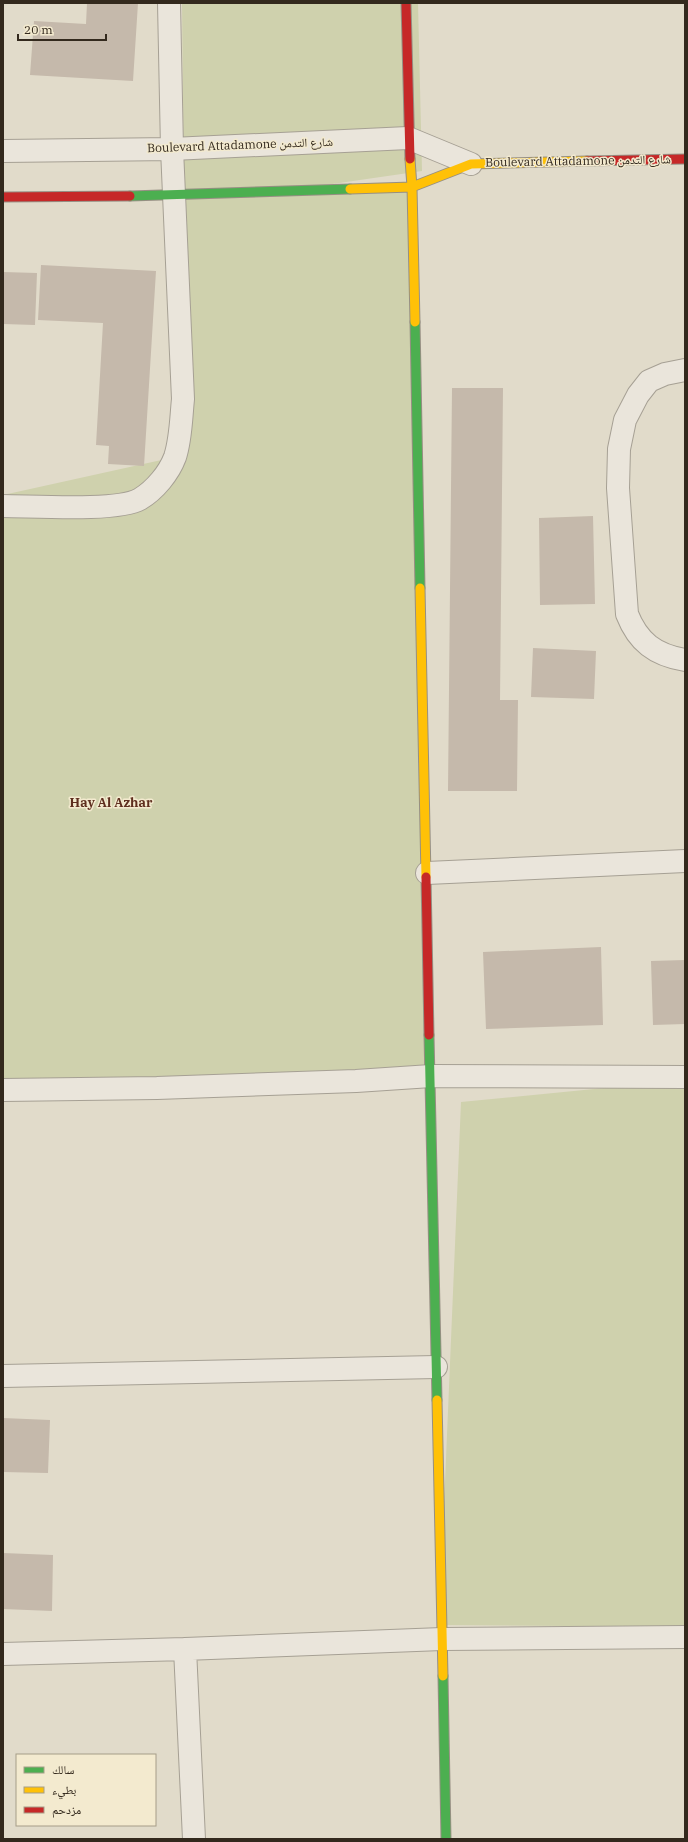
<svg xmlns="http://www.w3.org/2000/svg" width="688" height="1842" viewBox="0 0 688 1842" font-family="'IBM Plex Serif','Noto Naskh Arabic',serif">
	<rect width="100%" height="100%" fill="#e1dbca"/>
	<path fill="#cfd1ad" d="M 182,3 L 418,3 L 422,171 L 284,191 L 412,187 L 434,1075 L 3,1080 L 3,495 L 175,457 L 184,195 Z
		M 685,1080 L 685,1627 L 439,1625 L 461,1102 Z"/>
	<path fill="#c5b9ab" d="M 87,3 L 138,3 L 133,81 L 30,75 L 34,21 L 86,24 Z
		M 41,265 L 156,271 L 144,466 L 108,464 L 109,446 L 96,445 L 103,323 L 38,320 Z
		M 3,272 L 37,273 L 35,325 L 3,324 Z
		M 452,388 L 503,388 L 500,700 L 518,700 L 517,791 L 448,791 Z
		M 593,516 L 595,604 L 540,605 L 539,518 Z
		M 533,648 L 596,651 L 594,699 L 531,697 Z
		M 601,947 L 603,1025 L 486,1029 L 483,952 Z
		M 685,960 L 685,1024 L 653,1025 L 651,961 Z
		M 3,1418 L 50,1420 L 48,1473 L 3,1472 Z
		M 3,1553 L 53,1555 L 52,1611 L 3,1609 Z"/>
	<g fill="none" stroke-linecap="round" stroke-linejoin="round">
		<defs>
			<path id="street" d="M 3,151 L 172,149 L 408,138 L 471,164
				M 685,370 L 665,374 L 649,381 L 638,395 L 625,420 L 619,449 L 618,488 L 627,614 C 638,642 655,655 685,660
				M 3,506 C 32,506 118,512 140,499 C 155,490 169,473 175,457 C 181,439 181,418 183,399 L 172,149 L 169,3
				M 427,873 L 685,861
				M 3,1090 L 157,1088 L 356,1081 L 431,1076 L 685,1077
				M 3,1376 L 436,1367
				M 185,1649 L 194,1839
				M 3,1654 L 185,1649 L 442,1639 L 685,1637"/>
			<path id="fast" d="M 130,196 L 350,189
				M 415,322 L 420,588
				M 429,1035 L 437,1400
				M 443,1676 L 446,1839"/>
			<path id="slow" d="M 410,159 L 412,187 L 415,322
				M 350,189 L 412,187 L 471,164 L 587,161
				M 420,588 L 426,877
				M 437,1400 L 443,1676"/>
			<path id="jam" d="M 406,3 L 410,159
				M 587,161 L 685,159
				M 3,197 L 130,196
				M 426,877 L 429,1035"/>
		</defs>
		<use href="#street" stroke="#a6a094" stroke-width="24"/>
		<use href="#fast" stroke="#968f83" stroke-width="11"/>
		<use href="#slow" stroke="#968f83" stroke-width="11"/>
		<use href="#jam" stroke="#968f83" stroke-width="11"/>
		<use href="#street" stroke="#eae5db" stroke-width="22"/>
		<use href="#fast" stroke="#4caf50" stroke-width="9"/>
		<use href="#slow" stroke="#ffc107" stroke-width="9"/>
		<use href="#jam" stroke="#c62828" stroke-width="9"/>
	</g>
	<g text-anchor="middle" stroke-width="3" stroke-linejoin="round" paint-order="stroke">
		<g font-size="12" fill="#33291d" stroke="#f3eacf">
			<text transform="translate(240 145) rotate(-2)" y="4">Boulevard Attadamone شارع التدمن</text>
			<text transform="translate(578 161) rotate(-1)" y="4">Boulevard Attadamone شارع التدمن</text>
		</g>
		<g font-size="13" font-weight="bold" fill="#5e2e1e" stroke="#f3eacf">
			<text x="111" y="807">Hay Al Azhar</text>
		</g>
	</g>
	<rect width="688" height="1842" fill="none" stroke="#33291d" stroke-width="8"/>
	<rect x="16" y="1754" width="140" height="72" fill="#f3eacf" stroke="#a69d88"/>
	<rect x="24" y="1767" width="20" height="6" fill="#4caf50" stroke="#a69d88"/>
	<text x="52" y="1774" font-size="12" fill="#33291d">سالك</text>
	<rect x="24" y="1787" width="20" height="6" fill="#ffc107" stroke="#a69d88"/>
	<text x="52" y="1794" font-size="12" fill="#33291d">بطيء</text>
	<rect x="24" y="1807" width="20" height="6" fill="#c62828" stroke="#a69d88"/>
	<text x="52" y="1814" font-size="12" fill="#33291d">مزدحم</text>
	<path d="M18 34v6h88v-6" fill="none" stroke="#33291d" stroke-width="2"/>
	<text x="24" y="34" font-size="12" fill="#33291d" stroke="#f3eacf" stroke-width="3" paint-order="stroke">20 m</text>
</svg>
